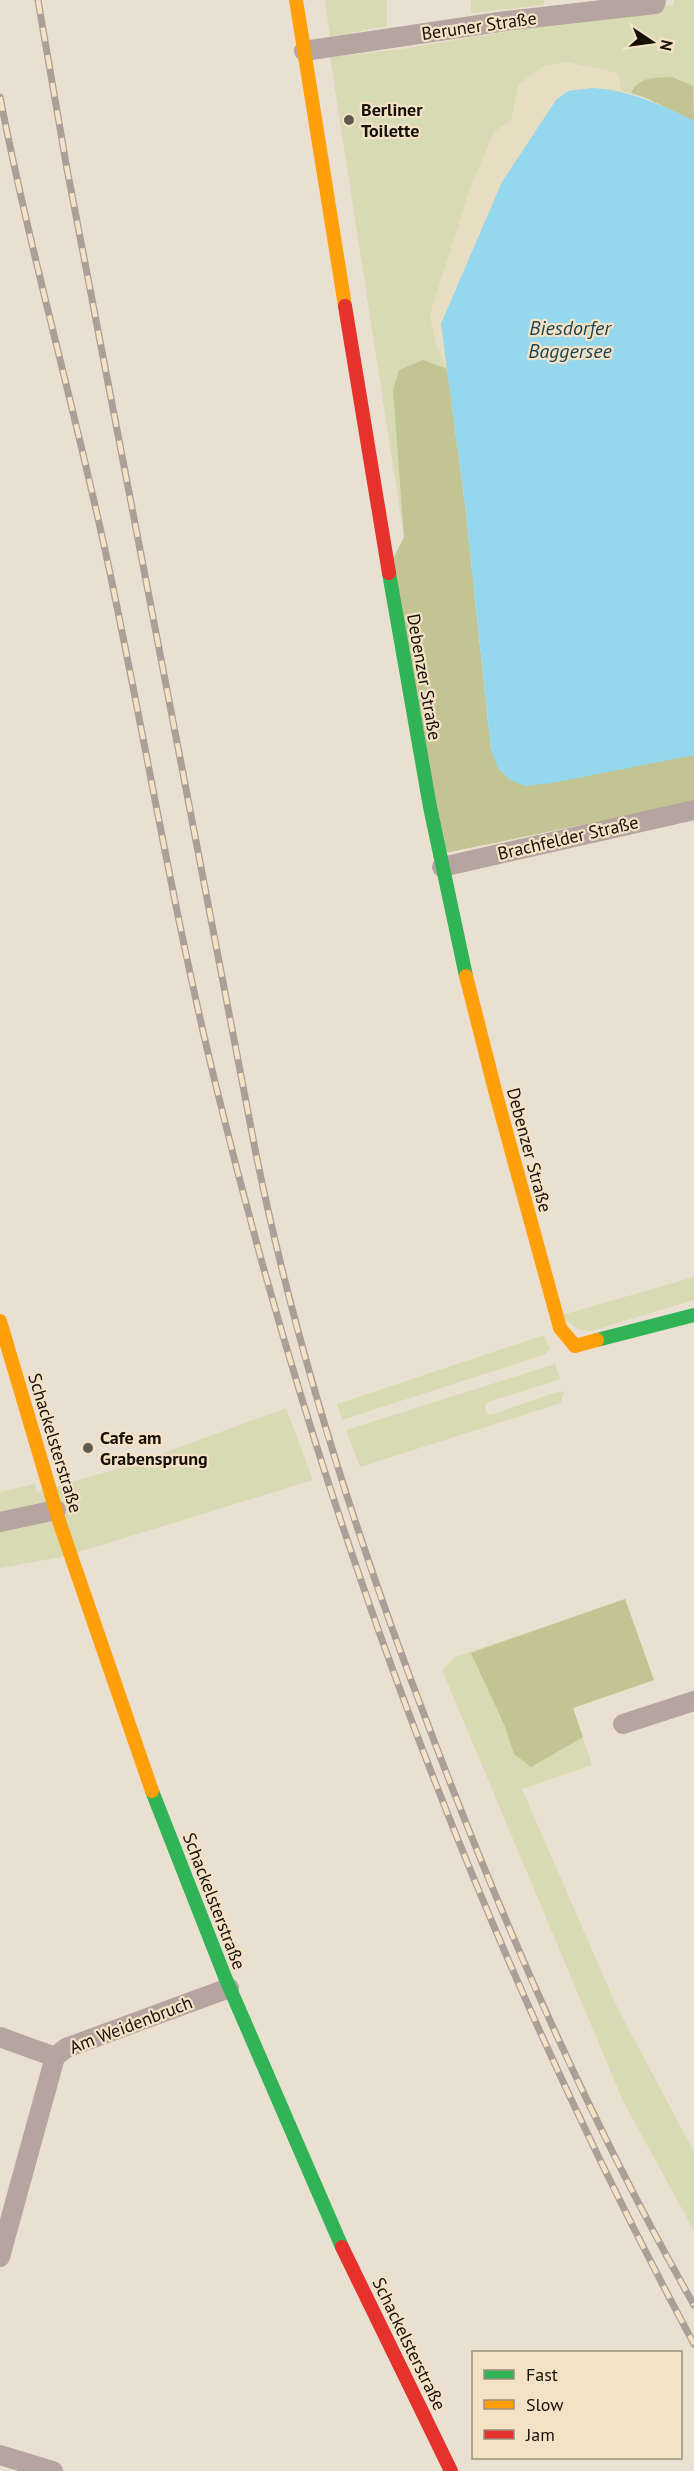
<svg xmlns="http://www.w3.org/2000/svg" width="694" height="2471" viewBox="0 0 694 2471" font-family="'PT Sans',sans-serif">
	<rect width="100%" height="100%" fill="#eae0d2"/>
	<path fill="#d8dab3" d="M 325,0 L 387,0 L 387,26 L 330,37 Z
		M 471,0 L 544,0 L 544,5 L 471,13 Z
		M 674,0 L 694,0 L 694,121 L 646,98 L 621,91 L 546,114 L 507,176 L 441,324 L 452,403 L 476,847 L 392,561 L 404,537 L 330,57 L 394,50 L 673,5 Z
		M 694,1277 L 694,1300 L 591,1331 C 578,1332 570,1325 562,1315 Z
		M 544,1335 L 550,1350 L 543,1355 L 342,1420 L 337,1404 Z
		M 555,1364 L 560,1379 L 558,1380 L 488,1402 L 485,1406 L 486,1412 L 490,1415 L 560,1391 L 564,1392 L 561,1403 L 360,1467 L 346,1430 Z
		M 286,1408 L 313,1480 L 89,1549 L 56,1558 L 0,1568 L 0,1492 L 35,1484 L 37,1492 L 131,1465 Z
		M 625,1599 L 654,1680 L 573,1708 L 592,1765 L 522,1789 L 616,2005 L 694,2152 L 694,2231 L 623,2101 L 442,1670 L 455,1657 Z"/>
	<path fill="#c2c593" d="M 672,77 L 693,86 L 694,121 L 646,98 L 631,93 C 640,76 654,78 672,77 Z
		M 423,360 L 447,369 L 465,504 L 491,750 L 694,755 L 694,802 L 445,853 L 392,561 L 404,537 L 393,390 L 399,370 Z
		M 625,1599 L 654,1680 L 573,1708 L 583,1737 L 531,1767 L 514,1754 L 504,1724 L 471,1653 Z"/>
	<path fill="#e7ddc3" d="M 567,62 L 618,73 L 621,91 L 593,88 L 568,91 L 546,114 L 502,182 L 441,324 L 447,369 L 436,344 L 430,316 L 434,301 L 471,185 L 494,132 L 511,120 L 519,84 L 544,66 Z"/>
	<path fill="#95d8ed" d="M 593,88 C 635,92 657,103 694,121 L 694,755 L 552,783 L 525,786 L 510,780 L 498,768 L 491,750 L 465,504 L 441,324 L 502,182 L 556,100 L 568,91 Z"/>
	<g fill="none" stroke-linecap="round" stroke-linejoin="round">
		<path stroke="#b5a49f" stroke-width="20" d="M 304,51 L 506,21 L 655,4 L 656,0
			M 442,867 L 694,810
			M 0,1522 L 56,1510
			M 623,1724 L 694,1701
			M 0,2037 L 55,2057
			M 55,2057 L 66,2048 L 229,1988
			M 0,2257 L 55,2057
			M 0,2455 L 53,2471"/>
		<path stroke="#30b455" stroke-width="14" d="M 389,573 L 430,807 L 466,976
			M 597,1340 L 694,1315
			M 152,1791 L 225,1977 L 342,2247"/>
		<path stroke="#ff9f0a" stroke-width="14" d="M 296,0 L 345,306
			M 466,976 L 497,1098 L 560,1328 L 575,1346 L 597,1340
			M 0,1321 L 60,1524 L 152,1791"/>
		<path stroke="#e5322d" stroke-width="14" d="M 345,306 L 389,573
			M 342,2247 L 451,2471"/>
		<defs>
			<path id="rail" d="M 38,0 L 67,169 L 257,1159 C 298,1358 360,1549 433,1738 C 507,1933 591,2124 694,2305
				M 0,97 C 30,252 74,405 107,559 C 145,737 174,917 218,1094 C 324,1527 483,1951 694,2344"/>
		</defs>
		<use href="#rail" stroke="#ac9f98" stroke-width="7"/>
		<use href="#rail" stroke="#f4e2c7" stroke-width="4.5" stroke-dasharray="14" stroke-linecap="butt"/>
	</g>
	<g fill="#60594e" stroke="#f4e2c7" stroke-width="2">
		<circle cx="349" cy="120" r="6"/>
		<circle cx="88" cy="1448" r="6"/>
	</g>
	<g text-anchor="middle" stroke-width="4.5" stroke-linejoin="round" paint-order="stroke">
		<g font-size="18" fill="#161007" stroke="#f4e2c7">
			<text transform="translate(479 26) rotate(-8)" y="6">Beruner Straße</text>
			<text transform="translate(424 677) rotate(80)" y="6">Debenzer Straße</text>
			<text transform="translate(568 838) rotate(-13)" y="6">Brachfelder Straße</text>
			<text transform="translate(529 1150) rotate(75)" y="6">Debenzer Straße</text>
			<text transform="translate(55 1443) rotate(73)" y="6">Schackelsterstraße</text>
			<text transform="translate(214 1901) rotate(69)" y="6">Schackelsterstraße</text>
			<text transform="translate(131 2025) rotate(-21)" y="6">Am Weidenbruch</text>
			<text transform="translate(409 2344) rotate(64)" y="6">Schackelsterstraße</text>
		</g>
		<g font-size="18" font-weight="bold" fill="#161007" stroke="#f4e2c7" text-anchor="start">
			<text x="361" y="116">Berliner<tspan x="361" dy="21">Toilette</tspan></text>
			<text x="100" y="1444">Cafe am<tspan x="100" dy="21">Grabensprung</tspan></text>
		</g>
		<g font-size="20" font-style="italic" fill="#184453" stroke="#f4e2c7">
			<text x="570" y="335">Biesdorfer<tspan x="570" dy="23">Baggersee</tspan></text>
		</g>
	</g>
	<rect x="472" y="2351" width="210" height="108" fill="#f4e2c7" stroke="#9b8e7a" stroke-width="1.5"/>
	<rect x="484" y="2370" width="30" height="9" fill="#30b455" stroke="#9b8e7a" stroke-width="1.5"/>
	<text x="526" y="2381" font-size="18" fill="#161007">Fast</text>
	<rect x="484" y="2400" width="30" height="9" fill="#ff9f0a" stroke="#9b8e7a" stroke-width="1.5"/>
	<text x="526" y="2411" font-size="18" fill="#161007">Slow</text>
	<rect x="484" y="2430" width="30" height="9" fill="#e5322d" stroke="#9b8e7a" stroke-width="1.5"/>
	<text x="526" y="2441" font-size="18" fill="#161007">Jam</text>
	<g transform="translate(652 42) rotate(103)" stroke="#f4e2c7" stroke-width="4.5" paint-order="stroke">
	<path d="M0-4.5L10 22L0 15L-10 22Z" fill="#161007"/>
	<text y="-9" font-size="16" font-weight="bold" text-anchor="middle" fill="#161007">N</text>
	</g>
</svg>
